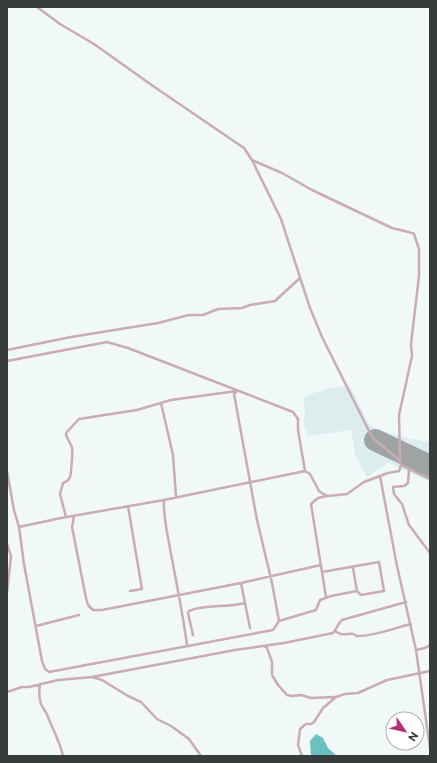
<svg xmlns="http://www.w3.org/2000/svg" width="437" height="763" viewBox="0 0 437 763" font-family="Commissioner,sans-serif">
	<rect width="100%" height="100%" fill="#f0f8f8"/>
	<path fill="#dceeed" d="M 350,386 L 368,423 L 374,428 L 406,438 L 430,442 L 430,482 L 388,463 L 367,477 L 355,454 L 351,430 L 308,436 L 304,425 L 305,410 L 304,405 L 304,399 L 308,395 L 329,388 Z"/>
	<path fill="#69c2c1" d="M 316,734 L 323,738 L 328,748 L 337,756 L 311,756 L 310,741 Z"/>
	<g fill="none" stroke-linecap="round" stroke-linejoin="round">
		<path stroke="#9ea4a4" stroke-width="22" d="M 375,440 L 430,466"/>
		<path stroke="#caabb7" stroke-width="2.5" d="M 37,7 L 60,24 L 94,44 L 153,86 L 244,148 L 252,160 L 281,219 L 310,308 L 322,337 L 372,437 L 400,461 L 401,465 L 399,471 L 388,473 L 380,476 L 397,566 L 416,650 L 430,748
			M 252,160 L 282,173 L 312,190 L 392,228 C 400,230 407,231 414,234 L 419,249 L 419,276 L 411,344 L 412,356 L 399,415 L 400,461
			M 7,350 L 71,337 L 158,323 L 189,315 L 203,315 L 218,309 L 242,308 L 250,305 L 275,301 L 300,278
			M 7,361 L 107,342 L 128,348 L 293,412 L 298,419 L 298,430 L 305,471
			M 161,403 L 173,455 L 176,497
			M 401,465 L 430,479
			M 409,470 L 408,483 L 404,486 L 393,487 L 394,494 L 402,504 L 409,525 L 430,553
			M 7,471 L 14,510 L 19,527 L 24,564 L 42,661 L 45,669 L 49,672 L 273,630 L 279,621 L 316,610 L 320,600 L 331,596 L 357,591
			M 164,500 C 163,518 168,536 171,554 C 177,585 183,615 187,645
			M 128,506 L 142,589 L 130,591
			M 74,516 L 72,527 L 86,598 L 88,605 L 93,610 L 102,610 L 241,583 L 321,565
			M 66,517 L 60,494 L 63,483 C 66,482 69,480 70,477 C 71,475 73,450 72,448 C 71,442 66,439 66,433 L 79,419 L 137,410 L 171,400 L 237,391 L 234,394 L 257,520 L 272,583 L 279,621
			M 19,527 L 61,518 L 164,500 L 305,471 L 310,474 L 319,491 L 323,494 L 328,496 L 347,494 L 364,482 L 380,476
			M 7,544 L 11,556 L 7,593
			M 322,572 L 379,562 L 384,591 L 361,595 L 357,591 L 353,568
			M 241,583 L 250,628
			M 326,597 L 311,504 L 318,498 L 327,496
			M 36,626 L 79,615
			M 335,631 C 344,637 344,633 353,634 C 358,635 353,636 358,636 C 376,636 394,628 411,624
			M 193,635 L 188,613 L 189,611 C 204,604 228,608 245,603
			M 264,646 L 267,648 L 272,662 L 272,675 L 278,685 L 287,695 L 292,696 L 301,695 L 311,698 L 335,697
			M 416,650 L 425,648 L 430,645
			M 92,677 L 102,680 L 128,696 L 141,702 L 157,719 L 171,726 L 189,739 L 201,756
			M 40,684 C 39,691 39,700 42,706 C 44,710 47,713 48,717 C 53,730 60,742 63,756
			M 7,692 L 22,687 L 29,687 L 58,680 L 92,677 L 235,650 L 284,643 L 333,633 C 337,629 338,623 342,620 L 406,602
			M 302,756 L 298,745 L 300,729 L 306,724 L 311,724 L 314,722 L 323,708 L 336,697 L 345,694 L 358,693 L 387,680 L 430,671"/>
	</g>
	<rect width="437" height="763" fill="none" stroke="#393c3c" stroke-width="16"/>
	<g transform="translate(405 731) rotate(124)"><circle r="19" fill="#ffffff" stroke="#b0b1b1"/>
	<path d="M0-3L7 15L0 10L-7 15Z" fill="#b42f75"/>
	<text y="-6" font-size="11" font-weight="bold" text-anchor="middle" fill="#393c3c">N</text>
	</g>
</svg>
